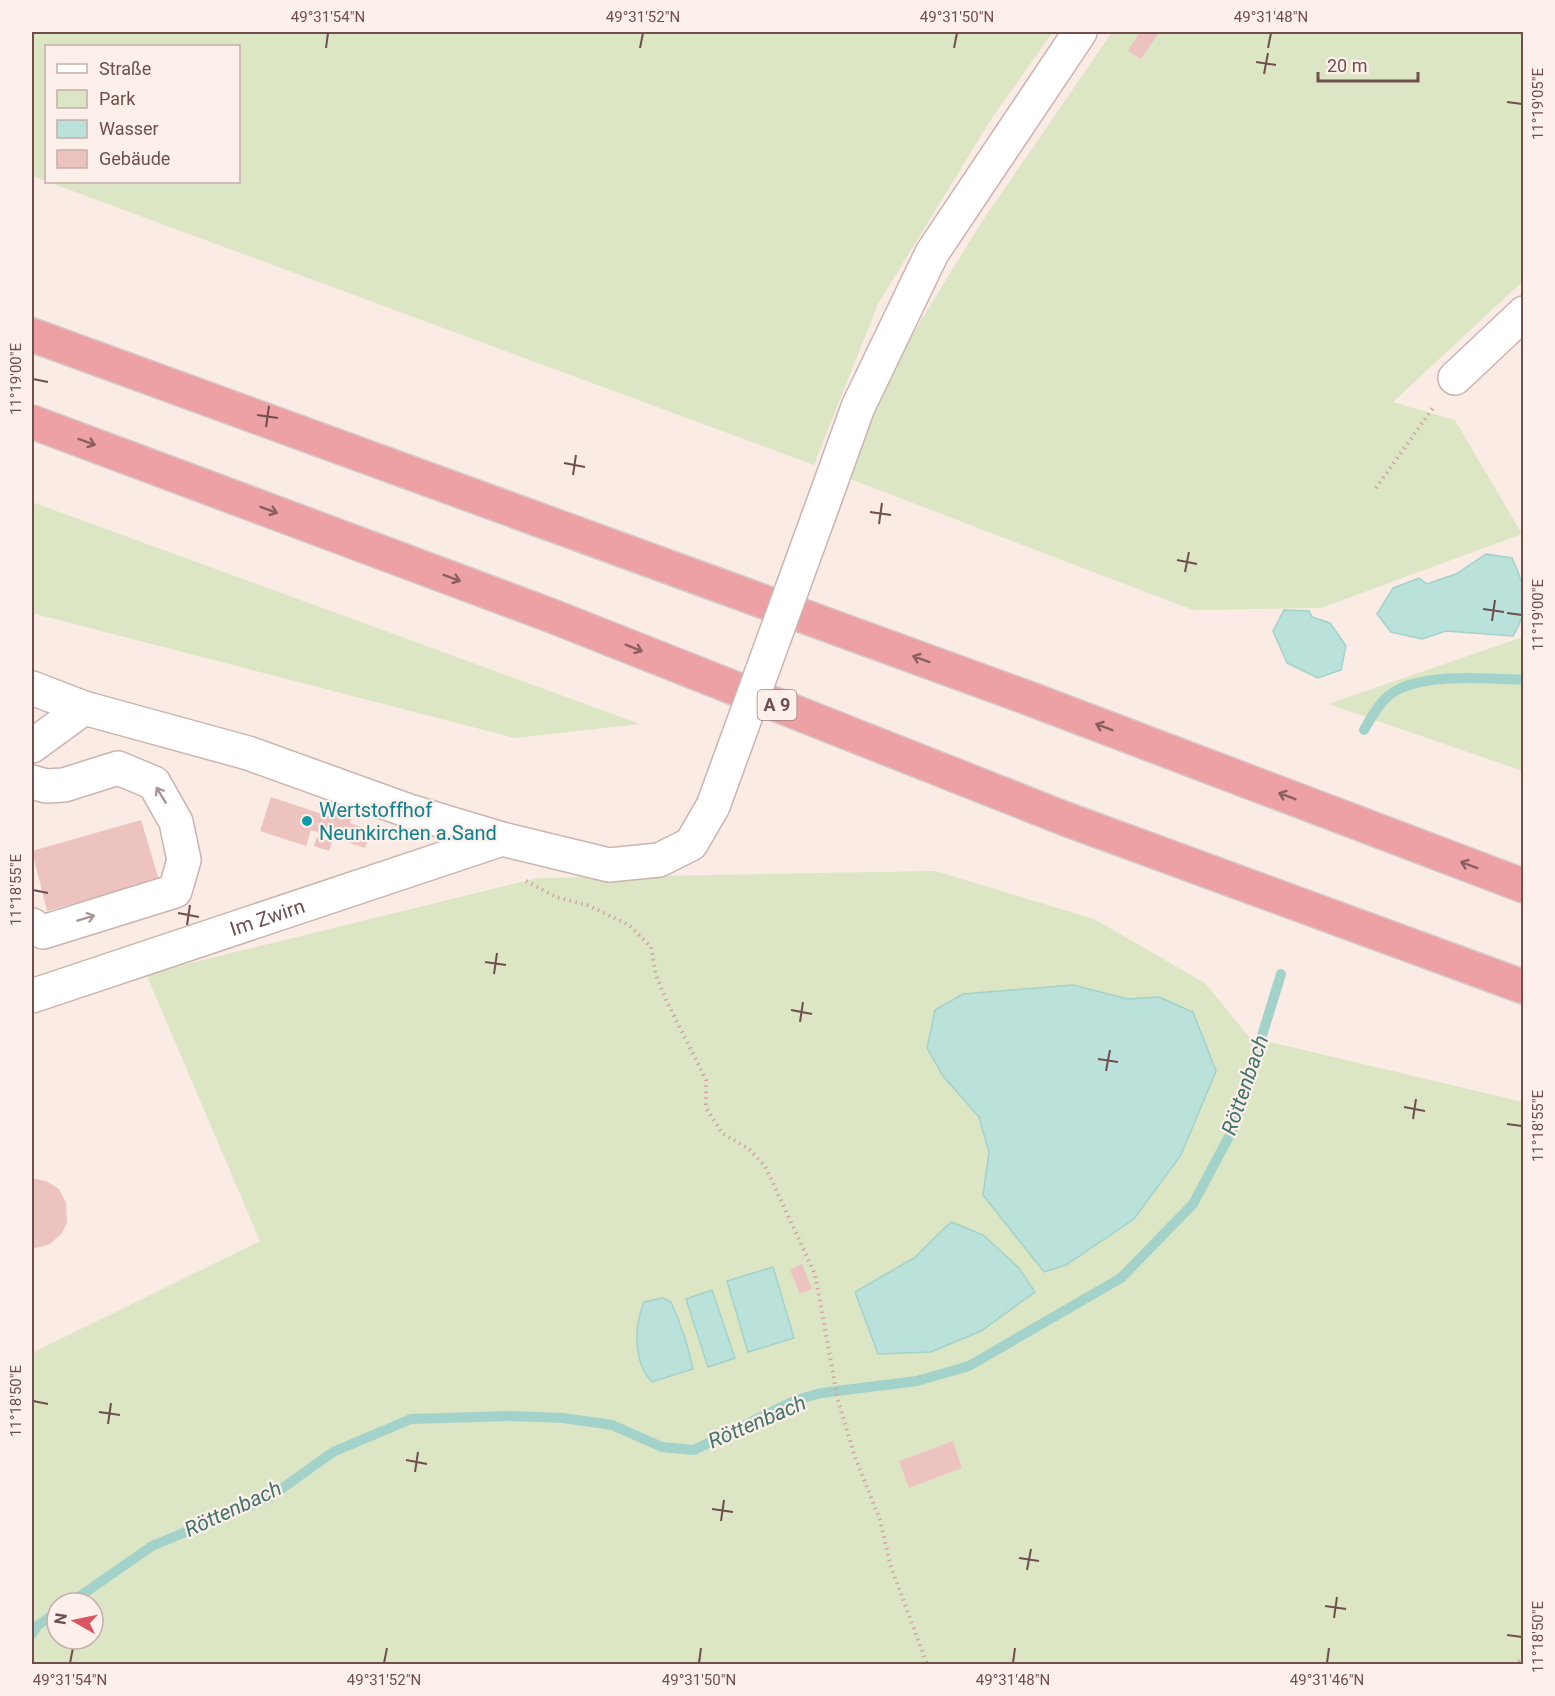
<svg xmlns="http://www.w3.org/2000/svg" width="1555" height="1696" viewBox="0 0 1555 1696" font-family="Roboto,sans-serif">
	<rect width="100%" height="100%" fill="#faebe4"/>
	<path fill="#dce6c5" fill-rule="evenodd" d="M 32,32 L 1053,32 L 992,118 L 878,304 L 814,465 L 32,176 ZM 46,46 L 238,46 L 238,182 L 46,182 Z
		M 1112,32 L 1523,32 L 1523,281 L 1393,402 L 1455,420 L 1522,534 L 1321,608 L 1193,610 L 850,479 L 877,405 L 910,338 L 983,220 Z
		M 32,502 L 640,724 L 515,738 L 32,613 Z
		M 1523,637 L 1523,771 L 1328,704 Z
		M 935,871 L 1094,919 L 1205,983 L 1249,1037 L 1523,1102 L 1523,1664 L 32,1664 L 32,1353 L 260,1241 L 146,974 L 538,878 ZM 1073,985 L 1128,999 L 1159,997 L 983,1195 L 989,1152 L 979,1117 L 943,1076 ZM 951,1222 L 1035,1292 L 1013,1307 L 856,1292 L 914,1258 ZM 57,1603 L 93,1603 L 93,1639 L 57,1639 Z"/>
	<path fill="#bbe1db" stroke="#a2d2ca" stroke-width="1.5" d="M 1486,554 L 1512,558 C 1526,587 1531,607 1513,636 L 1446,631 L 1422,639 L 1391,632 L 1377,614 L 1393,588 L 1419,578 L 1427,584 L 1456,574 Z
		M 1284,610 L 1309,611 L 1312,617 L 1330,623 L 1346,646 L 1341,670 L 1318,678 L 1287,663 L 1273,631 Z
		M 1073,985 L 1128,999 L 1159,997 L 1193,1012 L 1216,1071 L 1181,1155 L 1134,1219 L 1066,1265 L 1044,1272 L 983,1195 L 989,1152 L 979,1117 L 943,1076 L 927,1048 L 935,1010 L 963,994 Z
		M 951,1222 L 983,1235 L 1019,1268 L 1035,1292 L 981,1331 L 931,1352 L 878,1354 L 855,1292 L 914,1258 Z
		M 773,1267 L 794,1338 L 748,1352 L 727,1281 Z
		M 712,1290 L 735,1358 L 708,1367 L 686,1299 Z
		M 663,1298 L 671,1302 C 681,1324 688,1345 693,1369 L 652,1382 C 633,1362 634,1326 644,1302 Z"/>
	<g fill="none" stroke-linecap="round" stroke-linejoin="round">
		<path stroke="#a2d2ca" stroke-width="10" d="M 1364,730 C 1371,718 1377,706 1388,696 C 1416,672 1488,678 1524,680
			M 70,1603 L 152,1546 L 270,1497 L 333,1452 L 411,1419 L 511,1416 L 563,1418 L 612,1425 L 662,1447 L 694,1450 L 796,1400 L 821,1393 L 917,1381 L 969,1366 L 1121,1278 L 1193,1204 L 1234,1127 L 1281,974
			M 32,1634 L 37,1626 L 57,1612"/>
	</g>
	<path fill="#ecc3bf" d="M 1140,32 L 1159,32 L 1141,59 L 1128,51 Z
		M 271,797 L 334,818 L 335,813 L 352,818 L 350,823 L 371,830 L 365,848 L 311,830 L 306,846 L 260,831 Z
		M 141,820 L 159,880 L 47,911 L 32,851 Z
		M 317,837 L 332,842 L 329,851 L 314,846 Z
		M 32,1178 L 46,1181 L 59,1189 L 66,1203 L 67,1222 L 62,1233 L 50,1244 L 33,1249 Z
		M 802,1264 L 812,1289 L 800,1294 L 790,1270 Z
		M 953,1441 L 962,1468 L 909,1488 L 899,1461 Z"/>
	<g fill="none" stroke-linecap="round" stroke-linejoin="round">
		<defs>
			<g id="minor">
				<path d="M 1455,378 L 1524,313"/>
				<path d="M 823,504 L 858,407 L 932,253 L 1080,32"/>
				<path d="M 32,688 L 84,708 L 248,753 L 409,811 L 502,839 L 609,865 L 659,860 L 691,844 L 713,806"/>
				<path d="M 32,746 L 84,708"/>
				<path d="M 32,782 L 46,786 L 64,785 L 118,768 L 154,783 L 176,822 L 184,860 L 175,891 L 43,932 L 32,925"/>
				<path id="s1" d="M 32,996 L 502,839"/>
			</g>
			<path id="highway" d="M 32,335 L 1028,698 L 1524,886
				M 32,422 L 552,616 L 1063,818 L 1524,987"/>
		</defs>
		<use href="#minor" stroke="#ccb3af" stroke-width="36"/>
		<use href="#highway" stroke="#d4caca" stroke-width="36"/>
		<path stroke="#d1a6a2" stroke-width="4" stroke-dasharray="1.5 4.5" stroke-linecap="butt" d="M 1376,488 L 1435,405
			M 526,881 L 556,897 L 587,905 L 629,925 L 651,947 L 656,975 L 666,1000 L 706,1080 L 706,1108 L 722,1133 L 749,1149 L 765,1166 L 815,1274 L 838,1401 L 855,1457 L 880,1520 L 891,1567 L 927,1664
			M 1513,1664 L 1524,1658"/>
		<use href="#minor" stroke="#fff" stroke-width="33"/>
		<use href="#highway" stroke="#eea1a5" stroke-width="33"/>
		<defs>
			<path id="minor-bridge" d="M 713,806 L 823,504"/>
		</defs>
		<use href="#minor-bridge" stroke="#ccb3af" stroke-width="36" stroke-linecap="butt"/>
		<use href="#minor-bridge" stroke="#fff" stroke-width="33"/>
	</g>
	<defs><path id="oneway-shaft" d="M-6 0H5M1.5-3L5.5 0L1.5 3" fill="none" stroke-width="1.6" stroke-linecap="round" stroke-linejoin="round" transform="scale(1.5)"/></defs>
	<g stroke="#895f5f">
		<use href="#oneway-shaft" transform="translate(87 442) rotate(20)"/>
		<use href="#oneway-shaft" transform="translate(269 510) rotate(20)"/>
		<use href="#oneway-shaft" transform="translate(452 578) rotate(20)"/>
		<use href="#oneway-shaft" transform="translate(634 648) rotate(22)"/>
		<use href="#oneway-shaft" transform="translate(921 659) rotate(-160)"/>
		<use href="#oneway-shaft" transform="translate(1104 727) rotate(-159)"/>
		<use href="#oneway-shaft" transform="translate(1287 796) rotate(-159)"/>
		<use href="#oneway-shaft" transform="translate(1469 865) rotate(-159)"/>
	</g>
	<g stroke="#a99594">
		<use href="#oneway-shaft" transform="translate(161 795) rotate(-121)"/>
		<use href="#oneway-shaft" transform="translate(86 918) rotate(-17)"/>
	</g>
	<path fill="none" stroke="#704e4d" stroke-width="2" d="M 326,48 L 328,33M 640,48 L 643,33M 954,48 L 957,33M 1268,48 L 1271,33M 1256,62 L 1276,65M 1264,74 L 1268,53M 1507,102 L 1522,104M 33,379 L 48,382M 257,415 L 278,418M 266,427 L 269,406M 564,463 L 585,467M 573,475 L 576,455M 870,512 L 891,515M 879,524 L 882,503M 1177,560 L 1197,564M 1185,572 L 1189,552M 1483,609 L 1504,612M 1507,613 L 1522,615M 1492,621 L 1495,600M 33,890 L 48,893M 178,913 L 199,917M 187,925 L 190,905M 485,962 L 506,965M 494,974 L 497,953M 791,1010 L 812,1014M 800,1022 L 803,1002M 1098,1059 L 1118,1062M 1106,1071 L 1110,1050M 1404,1107 L 1425,1111M 1413,1119 L 1416,1099M 1507,1124 L 1522,1126M 33,1401 L 48,1404M 99,1412 L 120,1415M 108,1424 L 111,1403M 406,1460 L 427,1464M 415,1472 L 418,1452M 712,1509 L 733,1512M 721,1521 L 724,1500M 1019,1558 L 1039,1561M 1027,1570 L 1031,1549M 1325,1606 L 1346,1609M 1334,1618 L 1337,1597M 1507,1635 L 1522,1637M 70,1663 L 73,1648M 384,1663 L 387,1648M 699,1663 L 701,1648M 1013,1663 L 1015,1648M 1327,1663 L 1329,1648"/>
	<circle fill="#0f9aa8" stroke="#fdf0ea" stroke-width="2" cx="307" cy="821" r="6"/>
	<g text-anchor="middle" stroke-width="4.5" stroke-linejoin="round" paint-order="stroke">
		<rect fill="#fdf0ea" stroke="#9a7f7c" stroke-width="1.5" x="757.5" y="690" width="39" height="30" rx="4.5"/>
		<g font-size="18" font-weight="bold" fill="#704e4d">
			<text x="777" y="711">A 9</text>
		</g>
		<g font-size="20" fill="#0d838f" stroke="#fdf0ea" text-anchor="start">
			<text x="319" y="817">Wertstoffhof<tspan x="319" dy="23">Neunkirchen a.Sand</tspan></text>
		</g>
		<g font-size="20" fill="#704e4d" stroke="#fdf0ea">
			<text dy="7" stroke="none"><textPath href="#s1" startOffset="248">Im Zwirn</textPath></text>
		</g>
		<g font-size="21" font-style="italic" fill="#42746c" stroke="#fdf0ea">
			<text transform="translate(1245 1085) rotate(-71)" y="7">Röttenbach</text>
			<text transform="translate(757 1422) rotate(-23)" y="7">Röttenbach</text>
			<text transform="translate(233 1509) rotate(-25)" y="7">Röttenbach</text>
		</g>
	</g>
	<rect width="1555" height="1696" fill="none" stroke="#fdf0ea" stroke-width="66"/>
	<rect x="45" y="45" width="195" height="138" fill="#fdf0ea" stroke="#c5afab" stroke-width="1.5"/>
	<rect x="57" y="64" width="30" height="9" fill="#ffffff" stroke="#c5afab" stroke-width="1.5"/>
	<text x="99" y="75" font-size="18" fill="#704e4d">Straße</text>
	<rect x="57" y="90" width="30" height="18" fill="#dce6c5" stroke="#c5afab" stroke-width="1.5"/>
	<text x="99" y="105" font-size="18" fill="#704e4d">Park</text>
	<rect x="57" y="120" width="30" height="18" fill="#bbe1db" stroke="#c5afab" stroke-width="1.5"/>
	<text x="99" y="135" font-size="18" fill="#704e4d">Wasser</text>
	<rect x="57" y="150" width="30" height="18" fill="#ecc3bf" stroke="#c5afab" stroke-width="1.5"/>
	<text x="99" y="165" font-size="18" fill="#704e4d">Gebäude</text>
	<g transform="translate(75 1621) rotate(279)"><circle r="28" fill="#fdf0ea" stroke="#c5afab" stroke-width="1.5"/>
	<path d="M0-4.5L10 22L0 15L-10 22Z" fill="#d85561"/>
	<text y="-9" font-size="16" font-weight="bold" text-anchor="middle" fill="#704e4d">N</text>
	</g>
	<path d="M1318 72v9h100v-9" fill="none" stroke="#704e4d" stroke-width="3"/>
	<text x="1327" y="72" font-size="18" fill="#704e4d" stroke="#fdf0ea" stroke-width="4.5" paint-order="stroke">20 m</text>
	<rect x="33" y="33" width="1489" height="1630" fill="none" stroke="#704e4d" stroke-width="2"/>
	<g font-size="15" text-anchor="middle" fill="#704e4d">
		<text x="328" y="22">49°31'54"N</text>
		<text x="643" y="22">49°31'52"N</text>
		<text x="957" y="22">49°31'50"N</text>
		<text x="1271" y="22">49°31'48"N</text>
		<text transform="translate(1538 104) rotate(-90)" y="5">11°19'05"E</text>
		<text transform="translate(16 379) rotate(-90)" y="5">11°19'00"E</text>
		<text transform="translate(1538 615) rotate(-90)" y="5">11°19'00"E</text>
		<text transform="translate(16 890) rotate(-90)" y="5">11°18'55"E</text>
		<text transform="translate(1538 1126) rotate(-90)" y="5">11°18'55"E</text>
		<text transform="translate(16 1401) rotate(-90)" y="5">11°18'50"E</text>
		<text transform="translate(1538 1637) rotate(-90)" y="5">11°18'50"E</text>
		<text x="70" y="1685">49°31'54"N</text>
		<text x="384" y="1685">49°31'52"N</text>
		<text x="699" y="1685">49°31'50"N</text>
		<text x="1013" y="1685">49°31'48"N</text>
		<text x="1327" y="1685">49°31'46"N</text>
	</g>
</svg>
